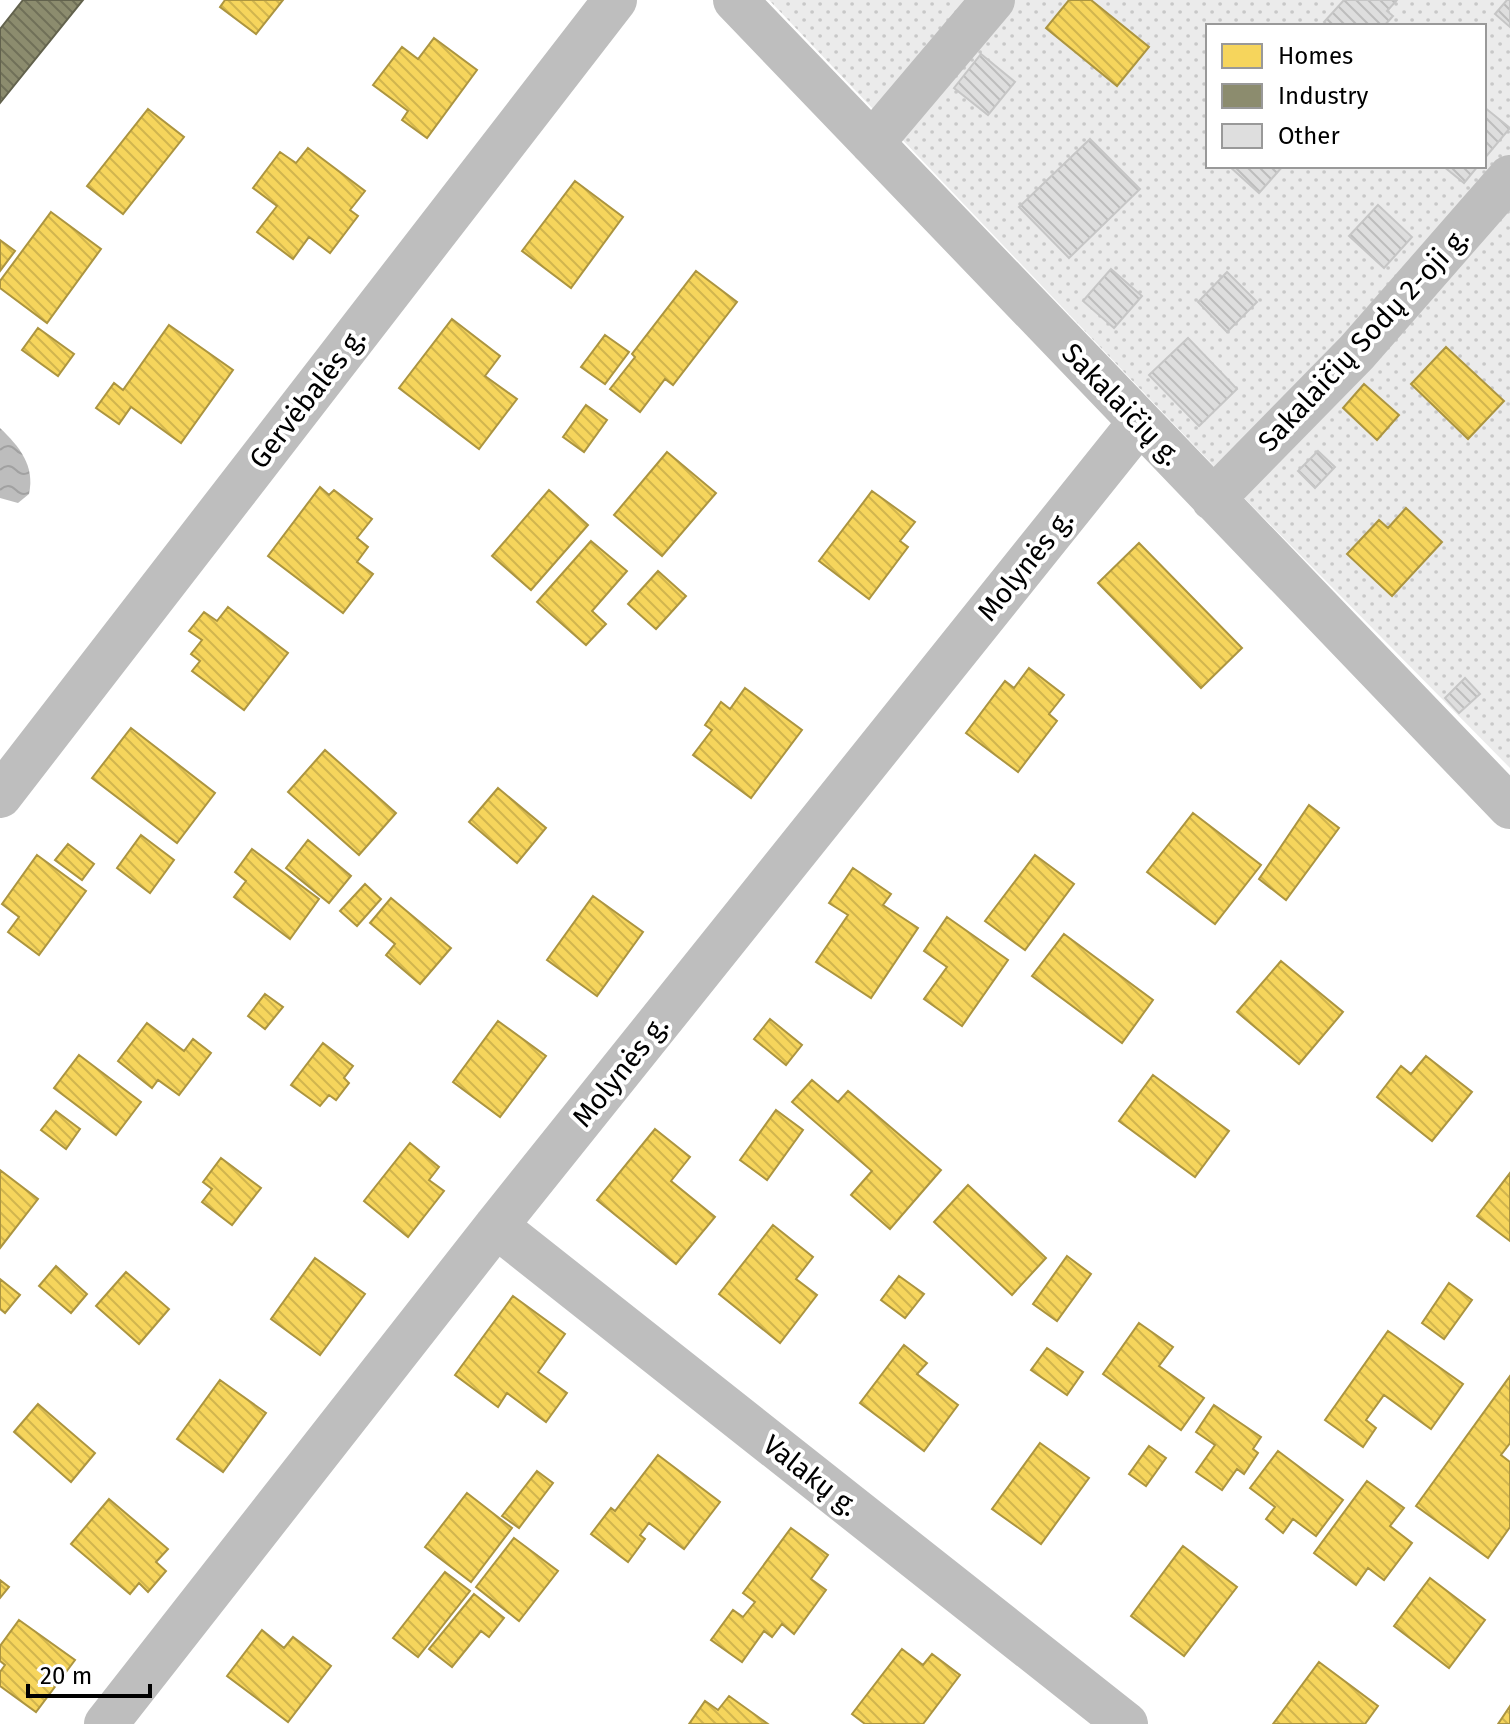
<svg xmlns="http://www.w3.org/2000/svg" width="1510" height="1724" viewBox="0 0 1510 1724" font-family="'Fira Sans',sans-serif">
	<defs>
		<pattern id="garden-dots" width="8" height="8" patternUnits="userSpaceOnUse" patternTransform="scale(2)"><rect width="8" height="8" fill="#ebebeb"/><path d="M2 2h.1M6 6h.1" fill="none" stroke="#c8c8c8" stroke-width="1.8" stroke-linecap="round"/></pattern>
		<pattern id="water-waves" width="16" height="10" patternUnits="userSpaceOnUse" patternTransform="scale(2)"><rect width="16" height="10" fill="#bdbdbd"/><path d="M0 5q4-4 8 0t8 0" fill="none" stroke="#a1a1a1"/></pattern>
		<pattern id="homes-back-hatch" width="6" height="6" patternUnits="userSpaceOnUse" patternTransform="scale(2)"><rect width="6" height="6" fill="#f6d55c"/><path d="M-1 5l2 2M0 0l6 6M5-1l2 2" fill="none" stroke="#d1b54e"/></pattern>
		<pattern id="industry-back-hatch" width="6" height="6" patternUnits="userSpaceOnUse" patternTransform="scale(2)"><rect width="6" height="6" fill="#8c8c6e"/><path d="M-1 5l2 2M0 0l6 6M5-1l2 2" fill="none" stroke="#707058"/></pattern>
		<pattern id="building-back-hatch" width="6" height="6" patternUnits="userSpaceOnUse" patternTransform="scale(2)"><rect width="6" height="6" fill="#dedede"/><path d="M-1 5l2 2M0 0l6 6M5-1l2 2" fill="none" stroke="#bdbdbd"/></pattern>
	</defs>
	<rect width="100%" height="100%" fill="#fff"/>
	<path fill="url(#garden-dots)" fill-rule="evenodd" d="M 769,0 L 1510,0 L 1510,768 L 1250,504 ZM 1208,26 L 1484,26 L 1484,166 L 1208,166 Z"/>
	<path fill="url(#water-waves)" d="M 0,428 C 20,447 35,466 29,494 L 18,503 L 0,498 Z"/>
	<path fill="url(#homes-back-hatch)" stroke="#ac9540" stroke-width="2" d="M 225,0 L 283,0 L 256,34 L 220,7 Z
		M 1069,0 L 1091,0 L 1149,47 L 1117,86 L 1046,28 Z
		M 434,38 L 477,70 L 427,138 L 402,120 L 408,111 L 373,85 L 402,47 L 418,59 Z
		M 148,109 L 184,137 L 123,214 L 87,186 Z
		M 308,148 L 365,191 L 350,210 L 358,216 L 330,253 L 309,237 L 293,259 L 257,232 L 277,206 L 253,188 L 280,152 L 296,163 Z
		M 575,181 L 623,217 L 571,288 L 522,251 Z
		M 51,212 L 101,249 L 47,323 L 0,288 L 0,281 Z
		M 0,240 L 15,251 L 0,271 Z
		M 696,271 L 737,302 L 673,385 L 665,379 L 640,412 L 610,389 L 635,357 L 632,354 Z
		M 452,319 L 500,356 L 485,376 L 517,399 L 479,449 L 399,388 Z
		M 169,325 L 233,370 L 181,443 L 131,407 L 119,424 L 96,408 L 114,383 L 123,390 Z
		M 38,328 L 74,354 L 58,376 L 22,350 Z
		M 605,335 L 629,352 L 605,384 L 581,367 Z
		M 1446,347 L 1504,401 L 1468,439 L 1411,384 Z
		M 1364,384 L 1399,415 L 1377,440 L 1343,408 Z
		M 586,405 L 607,420 L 584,452 L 563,437 Z
		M 667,452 L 716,493 L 662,556 L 614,515 Z
		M 320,487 L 329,495 L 334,490 L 372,519 L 357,538 L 368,547 L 357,562 L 373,574 L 343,613 L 268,556 Z
		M 549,490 L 588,525 L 531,590 L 492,556 Z
		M 872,491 L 915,522 L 900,541 L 908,547 L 869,599 L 819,561 Z
		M 1406,508 L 1442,542 L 1392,596 L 1347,554 L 1379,520 L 1388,528 Z
		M 591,541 L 627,571 L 592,611 L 606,624 L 586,645 L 537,602 Z
		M 1139,543 L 1242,648 L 1201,688 L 1098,583 Z
		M 658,571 L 686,596 L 656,629 L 628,604 Z
		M 228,607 L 288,653 L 244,710 L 192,671 L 200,661 L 191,654 L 202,640 L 189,631 L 204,612 L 217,621 Z
		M 1029,668 L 1064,695 L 1049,714 L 1057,721 L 1018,772 L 966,733 L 1005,681 L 1014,688 Z
		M 745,688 L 802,730 L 751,798 L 693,755 L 712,730 L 705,725 L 721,702 L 730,709 Z
		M 131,728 L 215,793 L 177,843 L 92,778 Z
		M 325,750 L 396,813 L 359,855 L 288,792 Z
		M 498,788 L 546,828 L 517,863 L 469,822 Z
		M 1309,805 L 1339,828 L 1286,900 L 1259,879 Z
		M 1193,813 L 1261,865 L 1215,924 L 1147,872 Z
		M 141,835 L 174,860 L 150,893 L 117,868 Z
		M 308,840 L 351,876 L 329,903 L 286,868 Z
		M 68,844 L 94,864 L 82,880 L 55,860 Z
		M 252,849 L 319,899 L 290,939 L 234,897 L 246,881 L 235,872 Z
		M 37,855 L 86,891 L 39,955 L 8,932 L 19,917 L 2,904 Z
		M 1035,855 L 1074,884 L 1025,950 L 985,921 Z
		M 853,868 L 891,894 L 883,905 L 918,928 L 871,998 L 816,962 L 848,915 L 829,903 Z
		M 365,884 L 381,899 L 357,926 L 340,911 Z
		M 593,896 L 643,932 L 597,996 L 547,960 Z
		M 391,898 L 451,948 L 420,984 L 386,955 L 395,944 L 370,923 Z
		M 947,917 L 1008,960 L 962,1026 L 924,999 L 947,967 L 924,951 Z
		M 1064,934 L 1153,1000 L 1122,1043 L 1032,976 Z
		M 1281,961 L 1343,1012 L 1299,1064 L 1237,1012 Z
		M 265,994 L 283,1007 L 265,1029 L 248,1016 Z
		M 770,1019 L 802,1045 L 786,1065 L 754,1039 Z
		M 498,1021 L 546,1056 L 500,1117 L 453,1082 Z
		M 147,1023 L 184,1051 L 193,1039 L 211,1053 L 179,1095 L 158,1080 L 152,1088 L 118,1061 Z
		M 323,1043 L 353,1066 L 344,1078 L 349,1083 L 336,1100 L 329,1095 L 320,1106 L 291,1085 Z
		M 79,1055 L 141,1102 L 116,1135 L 54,1088 Z
		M 1426,1056 L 1472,1092 L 1432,1141 L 1377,1097 L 1401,1066 L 1411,1074 Z
		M 1153,1075 L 1229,1131 L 1195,1177 L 1119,1121 Z
		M 812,1080 L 838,1102 L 848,1091 L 941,1170 L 890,1229 L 851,1195 L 872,1171 L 792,1102 Z
		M 776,1110 L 803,1130 L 767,1180 L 740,1160 Z
		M 56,1111 L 80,1129 L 66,1149 L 41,1130 Z
		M 655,1129 L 690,1157 L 671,1181 L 715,1217 L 676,1264 L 597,1200 Z
		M 410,1143 L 439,1167 L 429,1180 L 444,1191 L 408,1237 L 364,1201 Z
		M 221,1158 L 261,1188 L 232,1225 L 202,1202 L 212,1189 L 203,1182 Z
		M 0,1170 L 38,1199 L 0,1248 Z
		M 1510,1173 L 1510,1241 L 1477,1216 Z
		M 968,1185 L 1046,1258 L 1012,1295 L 934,1222 Z
		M 773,1225 L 813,1257 L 796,1279 L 817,1295 L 780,1343 L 719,1294 Z
		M 1067,1256 L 1091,1274 L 1057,1321 L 1033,1304 Z
		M 315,1258 L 365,1294 L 320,1355 L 271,1319 Z
		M 56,1266 L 87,1294 L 71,1313 L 39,1286 Z
		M 126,1272 L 169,1309 L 139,1344 L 96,1306 Z
		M 899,1276 L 924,1294 L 905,1318 L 881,1300 Z
		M 0,1279 L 20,1295 L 5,1313 L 0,1309 Z
		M 1449,1283 L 1472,1300 L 1444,1339 L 1422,1323 Z
		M 513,1296 L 565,1334 L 538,1372 L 567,1393 L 546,1422 L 507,1393 L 498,1407 L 455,1375 Z
		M 1139,1323 L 1173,1347 L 1159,1366 L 1204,1398 L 1181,1430 L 1103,1374 Z
		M 1388,1331 L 1463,1384 L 1431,1429 L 1384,1395 L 1366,1420 L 1376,1428 L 1363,1447 L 1325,1420 Z
		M 904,1345 L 927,1363 L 917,1374 L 958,1405 L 924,1451 L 860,1403 Z
		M 1047,1348 L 1083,1372 L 1067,1395 L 1031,1370 Z
		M 1510,1376 L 1510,1443 L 1501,1455 L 1510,1462 L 1510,1527 L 1488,1558 L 1416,1506 Z
		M 220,1380 L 266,1413 L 223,1472 L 177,1439 Z
		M 38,1404 L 95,1453 L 71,1482 L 14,1432 Z
		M 1214,1405 L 1261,1437 L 1253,1449 L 1258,1453 L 1244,1474 L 1237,1469 L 1222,1490 L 1196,1472 L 1215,1445 L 1196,1432 Z
		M 1040,1443 L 1089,1478 L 1041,1544 L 992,1509 Z
		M 1149,1446 L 1166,1458 L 1146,1486 L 1129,1474 Z
		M 1278,1451 L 1343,1500 L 1316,1536 L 1293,1519 L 1283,1533 L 1266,1519 L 1275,1507 L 1250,1488 Z
		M 658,1455 L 720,1502 L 684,1549 L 649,1523 L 640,1535 L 645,1539 L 628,1562 L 591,1534 L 611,1508 L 615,1511 Z
		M 537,1471 L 553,1483 L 519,1528 L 502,1516 Z
		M 1367,1481 L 1404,1508 L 1390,1526 L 1412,1543 L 1384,1580 L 1368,1568 L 1356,1585 L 1314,1553 Z
		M 467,1493 L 512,1528 L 471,1582 L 425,1547 Z
		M 109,1499 L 168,1549 L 156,1562 L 166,1571 L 148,1592 L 139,1583 L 130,1594 L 71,1544 Z
		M 791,1528 L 828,1555 L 811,1579 L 826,1590 L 794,1634 L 782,1624 L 772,1637 L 764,1631 L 742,1662 L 711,1640 L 733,1610 L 743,1617 L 755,1602 L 743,1593 Z
		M 514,1538 L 558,1571 L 519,1621 L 476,1587 Z
		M 1183,1546 L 1237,1587 L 1184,1656 L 1131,1616 Z
		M 445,1572 L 470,1591 L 418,1657 L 393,1638 Z
		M 1430,1578 L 1485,1620 L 1449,1668 L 1394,1626 Z
		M 0,1580 L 9,1587 L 0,1598 Z
		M 474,1594 L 504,1618 L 489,1637 L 481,1631 L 452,1667 L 429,1649 Z
		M 19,1620 L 75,1660 L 36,1712 L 0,1686 L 0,1672 L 5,1665 L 0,1661 L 0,1646 Z
		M 262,1630 L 284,1648 L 293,1637 L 331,1666 L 288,1722 L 227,1676 Z
		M 902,1649 L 923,1665 L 932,1654 L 960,1675 L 923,1724 L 865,1724 L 852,1714 Z
		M 1319,1662 L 1378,1706 L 1365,1724 L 1273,1724 Z
		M 729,1696 L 768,1724 L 689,1724 L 705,1701 L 718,1710 Z
		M 1510,1706 L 1510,1724 L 1498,1724 Z"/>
	<path fill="url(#industry-back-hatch)" stroke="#62624d" stroke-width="2" d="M 23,0 L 83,0 L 0,103 L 0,29 Z"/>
	<path fill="url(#building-back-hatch)" stroke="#c6c6c6" stroke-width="2" d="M 1344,0 L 1397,0 L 1387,11 L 1393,16 L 1384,26 L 1328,26 L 1324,22 Z
		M 1507,0 L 1510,0 L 1510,27 L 1495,14 Z
		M 981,54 L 1015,82 L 988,115 L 954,88 Z
		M 1484,107 L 1510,128 L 1484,159 Z
		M 1090,139 L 1140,189 L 1069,258 L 1019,207 Z
		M 1229,166 L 1283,166 L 1259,193 Z
		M 1443,166 L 1478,166 L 1464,183 Z
		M 1378,205 L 1412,237 L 1384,268 L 1349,236 Z
		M 1111,269 L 1142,296 L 1114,328 L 1083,301 Z
		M 1227,272 L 1257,302 L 1227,332 L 1198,302 Z
		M 1188,338 L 1237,389 L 1199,426 L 1149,375 Z
		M 1318,451 L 1335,467 L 1315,488 L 1298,471 Z
		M 1465,678 L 1480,694 L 1459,713 L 1445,698 Z"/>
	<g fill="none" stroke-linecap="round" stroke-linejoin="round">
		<path stroke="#bebebe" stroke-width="44" d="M 735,0 L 1510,807
			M 872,143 L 993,0
			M 1213,499 L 1357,352 L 1510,177
			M 0,796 L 615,0
			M 496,1226 L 1126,1724
			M 106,1724 L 496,1226 L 1140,422"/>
	</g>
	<g text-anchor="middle" stroke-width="8" stroke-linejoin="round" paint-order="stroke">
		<g font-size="28" fill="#000" stroke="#fff">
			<text transform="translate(1363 339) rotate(-47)" y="10">Sakalaičių Sodų 2-oji g.</text>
			<text transform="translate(307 398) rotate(-52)" y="10">Gervėbalės g.</text>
			<text transform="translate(1122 404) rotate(46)" y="10">Sakalaičių g.</text>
			<text transform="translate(1025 565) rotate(-51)" y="10">Molynės g.</text>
			<text transform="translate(620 1071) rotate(-51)" y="10">Molynės g.</text>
			<text transform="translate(811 1475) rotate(38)" y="10">Valakų g.</text>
		</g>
	</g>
	<rect x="1206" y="24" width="280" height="144" fill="#ffffff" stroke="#999999" stroke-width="2"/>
	<rect x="1222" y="44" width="40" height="24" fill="#f6d55c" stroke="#999999" stroke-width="2"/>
	<text x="1278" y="64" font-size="24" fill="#000000">Homes</text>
	<rect x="1222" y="84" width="40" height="24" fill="#8c8c6e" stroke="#999999" stroke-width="2"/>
	<text x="1278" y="104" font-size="24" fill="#000000">Industry</text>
	<rect x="1222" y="124" width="40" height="24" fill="#dedede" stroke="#999999" stroke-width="2"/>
	<text x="1278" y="144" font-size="24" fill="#000000">Other</text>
	<path d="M28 1684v12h122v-12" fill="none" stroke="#000000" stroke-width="4"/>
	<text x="40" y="1684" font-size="24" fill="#000000" stroke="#ffffff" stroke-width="6" paint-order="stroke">20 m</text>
</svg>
